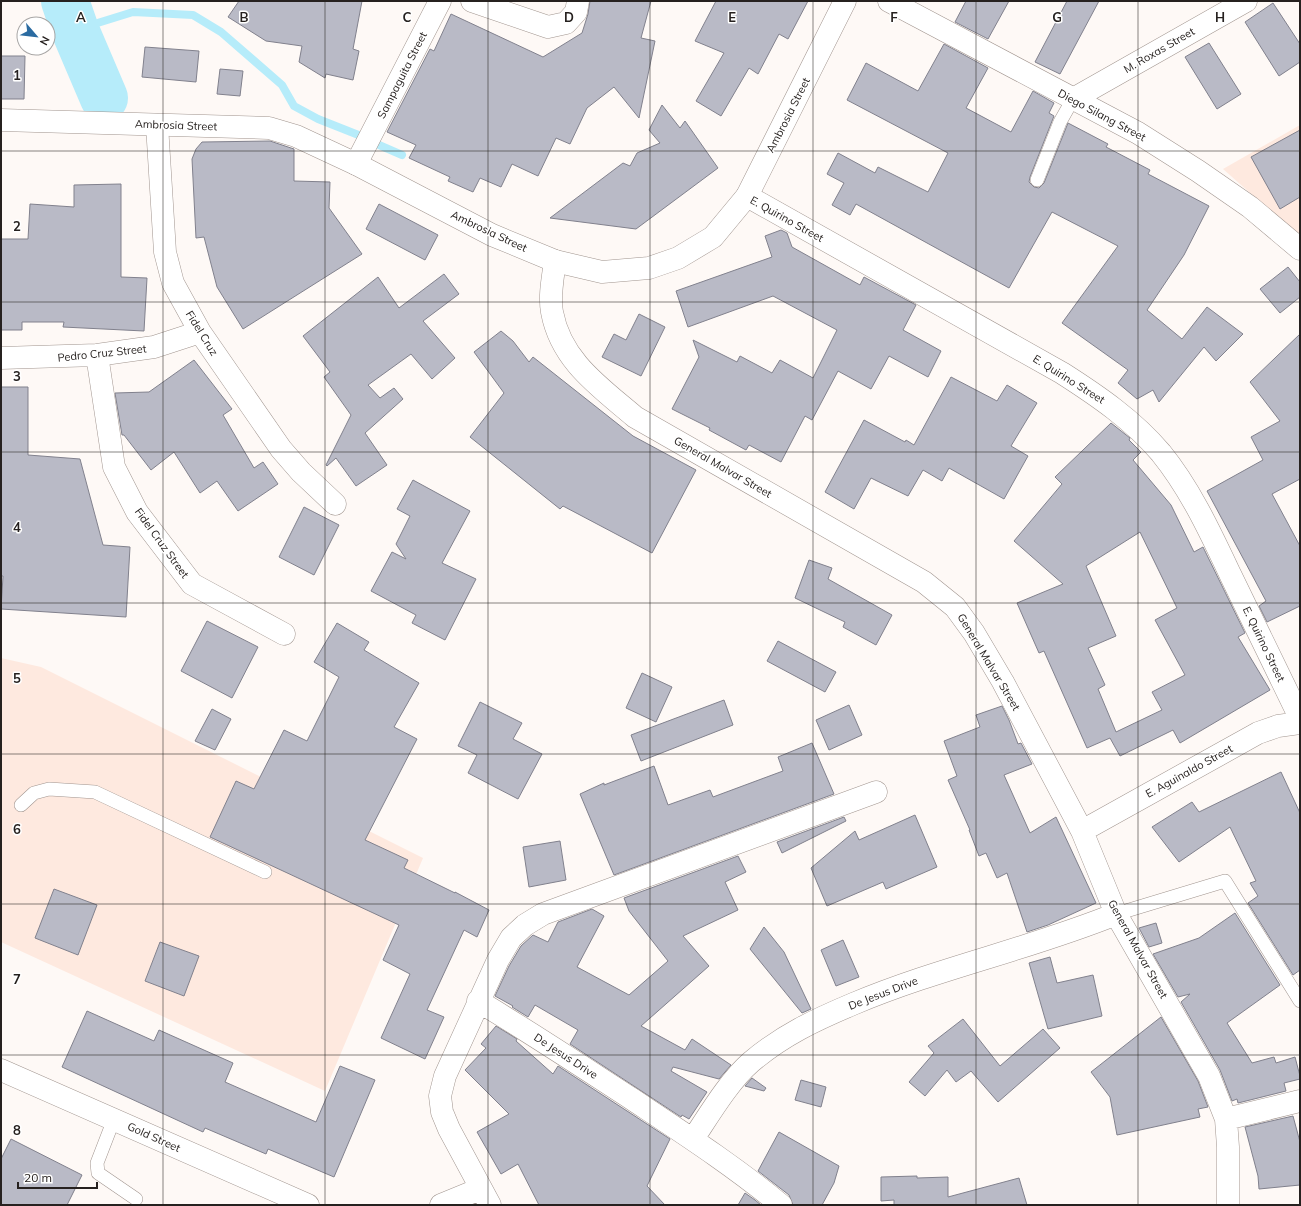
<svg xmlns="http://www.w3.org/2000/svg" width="1301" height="1206" viewBox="0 0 1301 1206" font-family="Mulish,sans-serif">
	<rect width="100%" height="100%" fill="#fef9f6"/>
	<path fill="#fee9df" d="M 1300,125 L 1300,237 L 1223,169 Z
		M 1,658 L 41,667 L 423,858 L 325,1091 L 1,942 Z"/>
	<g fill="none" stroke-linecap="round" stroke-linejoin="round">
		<path stroke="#b6ecfa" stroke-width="8" d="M 75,30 L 133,12 L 193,15 L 221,32 L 282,85 L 294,106 L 318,119 L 361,136
			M 379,145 L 402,155"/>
		<path stroke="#b6ecfa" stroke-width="48" d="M 65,1 L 75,30 L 104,98"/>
	</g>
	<path fill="#b9bac6" stroke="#81818d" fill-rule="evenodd" d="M 239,1 L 362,1 L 353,49 L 359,51 L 353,80 L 326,74 L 325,78 L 299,62 L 302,46 L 266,41 L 228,17 Z
		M 590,1 L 651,1 L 641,38 L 655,41 L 639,118 L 614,87 L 587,108 L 570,144 L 556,138 L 538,176 L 512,164 L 501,187 L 480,178 L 473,192 L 448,181 L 450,177 L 409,158 L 416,145 L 387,132 L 430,49 L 434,51 L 451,14 L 543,57 L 582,33 L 588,14 Z
		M 716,1 L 808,1 L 788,39 L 779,34 L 758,74 L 749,68 L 721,116 L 696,101 L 724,53 L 695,41 Z
		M 966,1 L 1009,1 L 988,39 L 955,22 Z
		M 1067,1 L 1099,1 L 1060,74 L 1035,62 Z
		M 1273,3 L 1300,44 L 1300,62 L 1279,76 L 1245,22 Z
		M 1209,43 L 1241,94 L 1217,109 L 1185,57 Z
		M 944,44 L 988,68 L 966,108 L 1011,132 L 1033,91 L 1054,103 L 1049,113 L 1054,116 L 1030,177 L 1029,182 L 1034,187 L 1039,188 L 1044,183 L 1068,123 L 1108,144 L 1106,147 L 1150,170 L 1148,174 L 1209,206 L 1184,255 L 1147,310 L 1182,339 L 1207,307 L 1243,334 L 1216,361 L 1204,347 L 1159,402 L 1153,390 L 1137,399 L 1118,383 L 1128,370 L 1062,323 L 1118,246 L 1052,212 L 1009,288 L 856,204 L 850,215 L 832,205 L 844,183 L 827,174 L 838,153 L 875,173 L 878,167 L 928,192 L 948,153 L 847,100 L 866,63 L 918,91 Z
		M 145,47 L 199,51 L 196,82 L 142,77 Z
		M 1,56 L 25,56 L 24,99 L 1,99 Z
		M 220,69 L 243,71 L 240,96 L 217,94 Z
		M 662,105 L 680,128 L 685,121 L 718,168 L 636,229 L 550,218 L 623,163 L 630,166 L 637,153 L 660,143 L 649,130 Z
		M 1300,130 L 1300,197 L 1280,209 L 1251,157 Z
		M 270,141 L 294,149 L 294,181 L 330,182 L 329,208 L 362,254 L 243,329 L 217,287 L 204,237 L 196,238 L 192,159 L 196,149 L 202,142 Z
		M 121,184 L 121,277 L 147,278 L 144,331 L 63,327 L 64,322 L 22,322 L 22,330 L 1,330 L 1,239 L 28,239 L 30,204 L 74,207 L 74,185 Z
		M 379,204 L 438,235 L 425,260 L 366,229 Z
		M 781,230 L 787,233 L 792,247 L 860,285 L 864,277 L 916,305 L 903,330 L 941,351 L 928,377 L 889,356 L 871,389 L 838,371 L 812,420 L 805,416 L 781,462 L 749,445 L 746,450 L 709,430 L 710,428 L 672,409 L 699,357 L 693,340 L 737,362 L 740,356 L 772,373 L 780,360 L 813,378 L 837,330 L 773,296 L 688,327 L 676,291 L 772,257 L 765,236 Z
		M 1288,267 L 1300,282 L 1300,297 L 1280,313 L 1260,289 Z
		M 444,274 L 459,294 L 423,321 L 455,358 L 432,379 L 411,354 L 368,385 L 380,398 L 394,388 L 403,399 L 365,433 L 387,465 L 356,486 L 336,458 L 327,466 L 326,465 L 351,415 L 324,377 L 330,372 L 303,336 L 378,277 L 399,308 Z
		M 639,314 L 665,327 L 641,376 L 602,357 L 614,334 L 626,340 Z
		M 501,331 L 513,341 L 529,362 L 533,357 L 633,436 L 696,470 L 652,553 L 563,506 L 560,509 L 470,437 L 504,393 L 474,352 Z
		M 1300,334 L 1300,479 L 1272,494 L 1300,546 L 1300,606 L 1267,622 L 1259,606 L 1266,601 L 1207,491 L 1263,460 L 1251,437 L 1280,421 L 1250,382 Z
		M 194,360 L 232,409 L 223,415 L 254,468 L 263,462 L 278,484 L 238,511 L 217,481 L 200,493 L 174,452 L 151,470 L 124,435 L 122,435 L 115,393 L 149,392 Z
		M 951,377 L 997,401 L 1007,385 L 1037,403 L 1011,446 L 1028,456 L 1004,499 L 949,468 L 942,481 L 923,470 L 908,496 L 871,478 L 854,509 L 825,492 L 864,420 L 905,442 L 906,440 L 914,445 Z
		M 1,387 L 28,387 L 28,455 L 80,459 L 103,545 L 130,547 L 126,617 L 1,609 L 3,576 L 1,576 Z
		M 1111,423 L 1130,438 L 1129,440 L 1141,452 L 1133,460 L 1171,505 L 1194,552 L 1203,547 L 1245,633 L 1238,637 L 1270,690 L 1180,743 L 1173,730 L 1120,756 L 1110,738 L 1087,748 L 1044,651 L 1039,653 L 1017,603 L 1063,584 L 1014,541 L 1062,484 L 1055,477 ZM 1140,532 L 1177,608 L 1155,620 L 1185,675 L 1152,692 L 1162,710 L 1116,732 L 1098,689 L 1105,685 L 1088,648 L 1116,636 L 1086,566 Z
		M 413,480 L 470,511 L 442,563 L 476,579 L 445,640 L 412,623 L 416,615 L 371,591 L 392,552 L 406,559 L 396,544 L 410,516 L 397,509 Z
		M 304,507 L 339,525 L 314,575 L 279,557 Z
		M 809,560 L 832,568 L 828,579 L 892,615 L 876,645 L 843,627 L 845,622 L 795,598 Z
		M 207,621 L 258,647 L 232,698 L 181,671 Z
		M 337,623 L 369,642 L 364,650 L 419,683 L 394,727 L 417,739 L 365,840 L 408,860 L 404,868 L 455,893 L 455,892 L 489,910 L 477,937 L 464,930 L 427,1010 L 444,1017 L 425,1059 L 381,1038 L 410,974 L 383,960 L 399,925 L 210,837 L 236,781 L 254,789 L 284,730 L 307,741 L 339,677 L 314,662 Z
		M 778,641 L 836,672 L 825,692 L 767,661 Z
		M 642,673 L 672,687 L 656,722 L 626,708 Z
		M 724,700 L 733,725 L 641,761 L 631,735 Z
		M 480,702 L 522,723 L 513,739 L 542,754 L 518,799 L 468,773 L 477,755 L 458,746 Z
		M 849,705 L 862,735 L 829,750 L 816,720 Z
		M 1002,706 L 1009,720 L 1018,744 L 1021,743 L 1032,764 L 1004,775 L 1030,833 L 1056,817 L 1096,903 L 1048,925 L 1027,932 L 1007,873 L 997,878 L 986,853 L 979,856 L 969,830 L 970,830 L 948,780 L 957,776 L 944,741 L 980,727 L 976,715 Z
		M 212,709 L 231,719 L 215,750 L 195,741 Z
		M 812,743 L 834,794 L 614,875 L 580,794 L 604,783 L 604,785 L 654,766 L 668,805 L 710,790 L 713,797 L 783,771 L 778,757 Z
		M 1281,772 L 1300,813 L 1300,970 L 1293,975 L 1248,903 L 1258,896 L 1250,883 L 1256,881 L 1230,827 L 1179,862 L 1152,827 L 1192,802 L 1199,812 Z
		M 915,815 L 937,867 L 886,889 L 883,882 L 827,906 L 811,868 L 855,831 L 859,840 Z
		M 844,817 L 846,821 L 782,853 L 777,842 Z
		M 560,841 L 566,880 L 529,887 L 523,847 Z
		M 738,856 L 746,872 L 725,882 L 738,910 L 683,936 L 709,966 L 641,1026 L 685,1050 L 692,1039 L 731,1065 L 719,1079 L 673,1067 L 671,1071 L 707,1092 L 689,1119 L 682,1115 L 681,1117 L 570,1044 L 578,1030 L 535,1005 L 528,1017 L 512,1007 L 513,1006 L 495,996 L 509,966 L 521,946 L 533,935 L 548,942 L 558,922 L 592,909 L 604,916 L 577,967 L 629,995 L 668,961 L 629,911 L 624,898 Z
		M 54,889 L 97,905 L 78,955 L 35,938 Z
		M 1235,913 L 1280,985 L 1227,1023 L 1252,1063 L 1274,1057 L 1276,1063 L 1295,1057 L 1300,1076 L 1300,1079 L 1284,1083 L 1286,1091 L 1238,1103 L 1237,1099 L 1232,1101 L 1220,1070 L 1181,1002 L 1190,994 L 1178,997 L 1153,954 L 1199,938 Z
		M 1156,923 L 1162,943 L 1149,947 L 1139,928 Z
		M 764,927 L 784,952 L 811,1009 L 802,1013 L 750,949 Z
		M 843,940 L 859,977 L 836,986 L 821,950 Z
		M 160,942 L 199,956 L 184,996 L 145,981 Z
		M 1050,957 L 1057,983 L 1093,975 L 1102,1016 L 1048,1029 L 1029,963 Z
		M 87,1011 L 154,1041 L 159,1030 L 233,1063 L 225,1082 L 316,1122 L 340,1066 L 375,1080 L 334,1177 L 268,1149 L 266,1154 L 205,1128 L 203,1132 L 62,1067 Z
		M 1161,1017 L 1198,1081 L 1208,1107 L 1198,1109 L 1200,1117 L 1117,1135 L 1110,1097 L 1091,1072 Z
		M 963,1019 L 1000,1066 L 1043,1029 L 1060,1048 L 998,1102 L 971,1071 L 956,1082 L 947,1070 L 925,1096 L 909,1082 L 934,1053 L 928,1046 Z
		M 496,1026 L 517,1039 L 516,1041 L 553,1074 L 558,1066 L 670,1139 L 647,1186 L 665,1205 L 539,1205 L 518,1164 L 501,1174 L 477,1132 L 509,1114 L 465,1070 L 486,1048 L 481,1044 Z
		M 752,1078 L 766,1088 L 764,1091 L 745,1086 Z
		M 801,1080 L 826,1087 L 821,1107 L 795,1100 Z
		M 1293,1116 L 1300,1142 L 1300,1185 L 1259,1189 L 1258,1176 L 1245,1127 Z
		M 779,1132 L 839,1166 L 834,1183 L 822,1205 L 793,1205 L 789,1195 L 758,1171 Z
		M 11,1139 L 82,1175 L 67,1205 L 1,1205 L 1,1159 Z
		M 917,1176 L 917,1178 L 948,1177 L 948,1197 L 1019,1178 L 1027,1205 L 894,1205 L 894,1200 L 881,1201 L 881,1177 Z
		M 745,1193 L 755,1200 L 761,1205 L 738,1205 Z"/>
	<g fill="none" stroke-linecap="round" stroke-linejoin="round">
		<defs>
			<path id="service" d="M 1037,180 L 1060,122 L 1073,99
				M 21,805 L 34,793 L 49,789 L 95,792 L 265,872
				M 1116,914 L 1225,881 L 1300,1001
				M 114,1119 L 97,1163 L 98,1173 L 136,1199"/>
			<path id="minor" d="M 472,1 L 548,27 L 566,23 L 576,12 L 578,1
				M 889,1 L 1138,133 L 1198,171 L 1250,207 L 1300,249
				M 1073,99 L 1246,1
				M 157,125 L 165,252 L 173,283 L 200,332 L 281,449 L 301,472 L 335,504
				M 356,164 L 440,1
				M 747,196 L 1062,373 C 1098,396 1133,420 1161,453 C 1191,490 1211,534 1231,576 C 1254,624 1277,671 1300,718
				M 555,261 C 553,277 549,296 552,312 C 561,361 600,387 635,417 L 924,582 L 955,607 L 974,633 L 1003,682 L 1082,831 L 1116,914 L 1209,1076 L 1226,1119 L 1228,1147 L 1228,1205
				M 97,355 L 114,467 L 137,512 L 192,584 L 284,634
				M 1,358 L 97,355 L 154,347 L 200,332
				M 1082,831 L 1258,733 L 1278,726 L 1300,723
				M 478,1001 C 530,1032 581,1066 632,1099 C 683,1133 734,1166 781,1205
				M 1,1070 L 308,1205
				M 1226,1119 L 1300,1101
				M 693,1139 C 709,1115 729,1081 751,1062 C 783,1035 815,1020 853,1004 C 938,968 1030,949 1116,914
				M 441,1205 L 480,1189
				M 490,1205 L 449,1129 L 442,1112 L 440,1096 L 445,1076 L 498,960 L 511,938 L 525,925 L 543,914 L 876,792"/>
			<path id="tertiary" d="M 1,120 L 269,128 L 296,136 L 356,164 L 492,235 L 555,261 L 602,272 L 649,268 L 678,258 L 713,237 L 747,196 L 845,1"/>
		</defs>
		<use href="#service" stroke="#a1958f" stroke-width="14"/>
		<use href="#minor" stroke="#a1958f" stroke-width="23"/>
		<use href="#tertiary" stroke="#a1958f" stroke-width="23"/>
		<use href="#service" stroke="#fff" stroke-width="13"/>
		<use href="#minor" stroke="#fff" stroke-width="22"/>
		<use href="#tertiary" stroke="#fff" stroke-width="22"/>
	</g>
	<path fill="none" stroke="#26211f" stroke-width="1" stroke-opacity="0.55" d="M 163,1 L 163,1205M 325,1 L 325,1205M 488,1 L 488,1205M 650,1 L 650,1205M 813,1 L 813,1205M 976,1 L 976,1205M 1138,1 L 1138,1205M 1,151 L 1300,151M 1,302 L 1300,302M 1,452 L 1300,452M 1,603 L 1300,603M 1,754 L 1300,754M 1,904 L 1300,904M 1,1055 L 1300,1055"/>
	<g text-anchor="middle" stroke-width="3" stroke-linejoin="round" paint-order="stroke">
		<g font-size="11" fill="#26211f" stroke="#fff">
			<text transform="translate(1159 50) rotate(-30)" y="4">M. Roxas Street</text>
			<text transform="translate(402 75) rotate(-63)" y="4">Sampaguita Street</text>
			<text transform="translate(788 115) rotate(-63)" y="4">Ambrosia Street</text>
			<text transform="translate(1102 115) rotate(28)" y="4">Diego Silang Street</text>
			<text transform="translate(176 125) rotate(2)" y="4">Ambrosia Street</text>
			<text transform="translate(787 219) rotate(29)" y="4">E. Quirino Street</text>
			<text transform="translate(489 231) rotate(25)" y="4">Ambrosia Street</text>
			<text transform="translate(202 333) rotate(58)" y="4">Fidel Cruz</text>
			<text transform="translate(102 353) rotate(-6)" y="4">Pedro Cruz Street</text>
			<text transform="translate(1069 379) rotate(32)" y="4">E. Quirino Street</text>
			<text transform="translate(723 467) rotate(30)" y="4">General Malvar Street</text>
			<text transform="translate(162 543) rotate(54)" y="4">Fidel Cruz Street</text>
			<text transform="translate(1264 644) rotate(64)" y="4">E. Quirino Street</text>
			<text transform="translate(989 662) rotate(59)" y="4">General Malvar Street</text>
			<text transform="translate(1189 771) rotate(-29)" y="4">E. Aguinaldo Street</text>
			<text transform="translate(1138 949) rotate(61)" y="4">General Malvar Street</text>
			<text transform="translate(883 993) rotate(-21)" y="4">De Jesus Drive</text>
			<text transform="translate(566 1056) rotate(33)" y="4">De Jesus Drive</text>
			<text transform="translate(154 1137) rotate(24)" y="4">Gold Street</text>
		</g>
	</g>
	<g font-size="13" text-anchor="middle" font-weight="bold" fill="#26211f" stroke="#fff" stroke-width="3" stroke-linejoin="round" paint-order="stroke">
		<text x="81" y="22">A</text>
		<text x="244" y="22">B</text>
		<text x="407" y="22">C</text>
		<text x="569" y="22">D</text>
		<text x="732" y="22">E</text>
		<text x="894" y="22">F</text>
		<text x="1057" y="22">G</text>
		<text x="1220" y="22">H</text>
		<text x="17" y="80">1</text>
		<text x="17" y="231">2</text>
		<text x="17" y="381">3</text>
		<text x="17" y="532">4</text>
		<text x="17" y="683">5</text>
		<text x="17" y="834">6</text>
		<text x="17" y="984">7</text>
		<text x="17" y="1135">8</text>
	</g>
	<rect width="1301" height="1206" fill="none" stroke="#26211f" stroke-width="4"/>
	<g transform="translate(36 36) rotate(118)"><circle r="19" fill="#ffffff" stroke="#a8a6a5"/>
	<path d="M0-3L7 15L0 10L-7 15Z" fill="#2b6ba1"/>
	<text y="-6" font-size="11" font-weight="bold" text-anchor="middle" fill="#26211f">N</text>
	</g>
	<path d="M18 1182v6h79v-6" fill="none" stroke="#26211f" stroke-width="2"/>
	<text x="24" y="1182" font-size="12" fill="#26211f" stroke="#ffffff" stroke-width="3" paint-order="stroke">20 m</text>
</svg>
